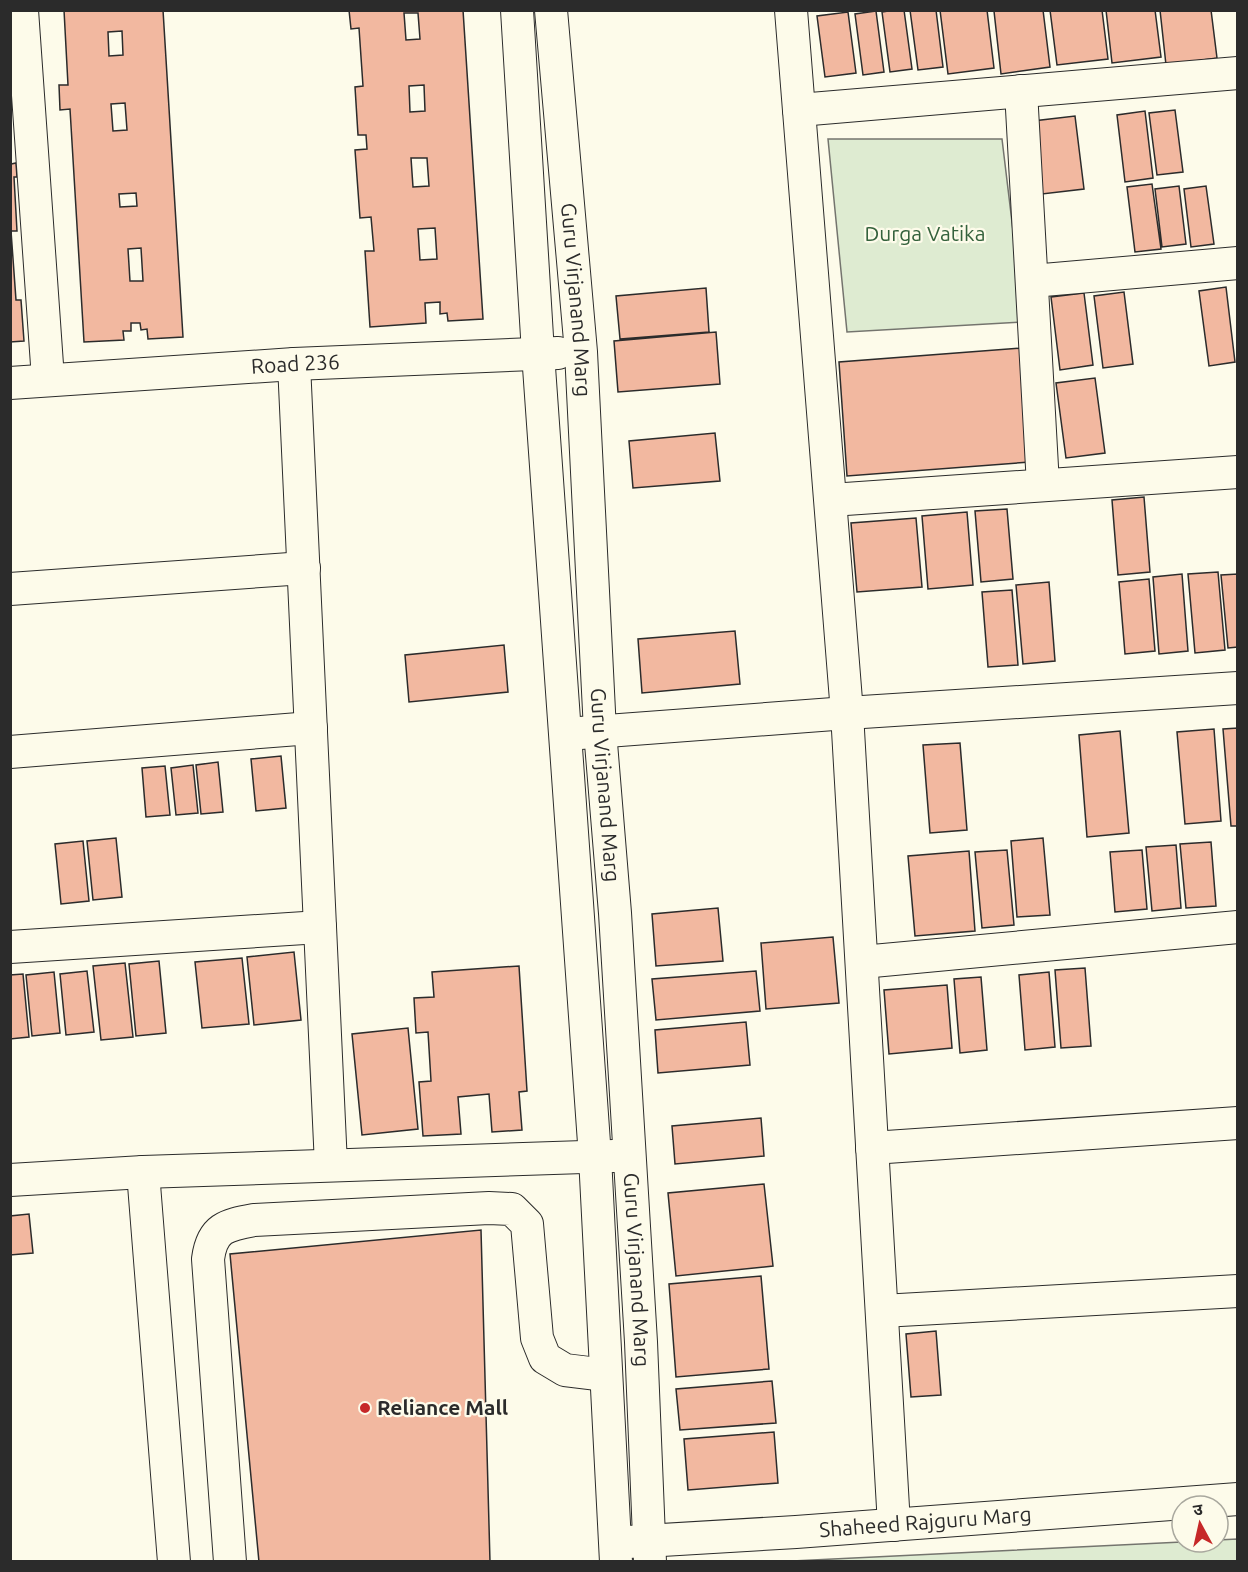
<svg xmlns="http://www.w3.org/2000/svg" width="1248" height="1572" viewBox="0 0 1248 1572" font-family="Ubuntu,'Noto Sans Devanagari',sans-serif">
	<rect width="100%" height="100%" fill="#fdfbea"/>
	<path fill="#deebd1" stroke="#74746e" stroke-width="1.5" d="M 828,139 L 1002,139 L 1024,322 L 847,332 Z
		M 1237,1539 L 1237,1561 L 792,1561 L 1182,1542 L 1218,1542 L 1218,1540 Z"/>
	<path fill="#f2b8a0" stroke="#2b2b2b" stroke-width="1.5" fill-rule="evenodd" d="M 64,10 L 163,10 L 183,337 L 148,339 L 147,329 L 141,330 L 140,323 L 131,323 L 131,331 L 123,331 L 124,340 L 84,342 L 70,109 L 60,110 L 59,85 L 68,85 ZM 122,31 L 123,55 L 109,56 L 108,32 ZM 125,103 L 127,130 L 113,131 L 111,104 ZM 136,193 L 137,206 L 120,207 L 119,194 ZM 141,248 L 143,281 L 130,281 L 128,249 Z
		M 349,10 L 463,10 L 483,319 L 448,321 L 447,313 L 440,314 L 440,302 L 425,303 L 426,323 L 370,327 L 365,251 L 374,251 L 371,217 L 360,218 L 355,150 L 367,149 L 366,135 L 358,135 L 355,87 L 363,86 L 359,28 L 351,29 ZM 404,13 L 418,13 L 420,39 L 406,40 ZM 424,85 L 425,111 L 410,112 L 409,86 ZM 411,158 L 427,158 L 429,186 L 413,187 ZM 435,228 L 437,259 L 420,260 L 418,229 Z
		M 895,10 L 904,10 L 912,69 L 890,72 L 882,12 Z
		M 910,10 L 936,10 L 943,67 L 918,70 Z
		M 940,10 L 987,10 L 994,68 L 948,74 Z
		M 999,10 L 1043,10 L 1050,67 L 1001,74 L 994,11 Z
		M 1050,10 L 1102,10 L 1108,59 L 1057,65 Z
		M 1106,10 L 1155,10 L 1161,57 L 1112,63 Z
		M 1160,10 L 1211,10 L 1217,58 L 1166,65 Z
		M 876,11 L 884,72 L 863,75 L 855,14 Z
		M 848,12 L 856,73 L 825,77 L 817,16 Z
		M 1175,110 L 1183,172 L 1157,175 L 1149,113 Z
		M 1145,111 L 1153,178 L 1125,182 L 1117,115 Z
		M 1075,116 L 1084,189 L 1042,194 L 1033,121 Z
		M 10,153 L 11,164 L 16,163 L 17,177 L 14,177 L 17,231 L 11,231 L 16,300 L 21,300 L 24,341 L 10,342 Z
		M 1152,184 L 1161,249 L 1135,252 L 1127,187 Z
		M 1179,186 L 1186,244 L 1162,247 L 1155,189 Z
		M 1206,186 L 1214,244 L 1191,247 L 1184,189 Z
		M 1226,287 L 1235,362 L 1209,366 L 1199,291 Z
		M 706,288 L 709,332 L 620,339 L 616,296 Z
		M 1124,292 L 1133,364 L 1103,368 L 1094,296 Z
		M 1084,293 L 1093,365 L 1060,370 L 1051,297 Z
		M 716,332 L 720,384 L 618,392 L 614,341 Z
		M 1022,348 L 1030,462 L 847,476 L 839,362 Z
		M 1095,378 L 1105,453 L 1066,458 L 1056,383 Z
		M 715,433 L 720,481 L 633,488 L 629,441 Z
		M 1144,497 L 1150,572 L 1118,575 L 1112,500 Z
		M 1007,509 L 1013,579 L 981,582 L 975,511 Z
		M 967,512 L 973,585 L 928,589 L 922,516 Z
		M 916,518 L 922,587 L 857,592 L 851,523 Z
		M 1218,572 L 1225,650 L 1195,653 L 1188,574 Z
		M 1182,574 L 1188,651 L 1159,654 L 1153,577 Z
		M 1238,574 L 1238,647 L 1228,648 L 1221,575 Z
		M 1149,579 L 1155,651 L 1125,654 L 1119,582 Z
		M 1049,582 L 1055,661 L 1023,664 L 1016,585 Z
		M 1012,590 L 1018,665 L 988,667 L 982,592 Z
		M 735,631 L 740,684 L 642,693 L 638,639 Z
		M 504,645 L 508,692 L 409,702 L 405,655 Z
		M 1238,728 L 1238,826 L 1231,826 L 1223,729 Z
		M 1214,729 L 1221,821 L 1185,824 L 1177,732 Z
		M 1120,731 L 1129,833 L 1087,837 L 1079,735 Z
		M 960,743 L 967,830 L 930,833 L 923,745 Z
		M 281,756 L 286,808 L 256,811 L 251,759 Z
		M 218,762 L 223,812 L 201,814 L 196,765 Z
		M 193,765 L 198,813 L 176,815 L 171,768 Z
		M 165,766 L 170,815 L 146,817 L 142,768 Z
		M 116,838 L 122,897 L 93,900 L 87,841 Z
		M 1043,838 L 1050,915 L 1017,917 L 1011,841 Z
		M 83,841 L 89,901 L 61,904 L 55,844 Z
		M 1211,842 L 1216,906 L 1186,908 L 1180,844 Z
		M 1176,845 L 1181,908 L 1152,911 L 1146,847 Z
		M 1007,850 L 1014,925 L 982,928 L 975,852 Z
		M 1142,850 L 1147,909 L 1115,912 L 1110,852 Z
		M 969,851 L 975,931 L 915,936 L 908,856 Z
		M 718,908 L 723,961 L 656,966 L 652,914 Z
		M 833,937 L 839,1003 L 766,1009 L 761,943 Z
		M 294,952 L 301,1020 L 254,1025 L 247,957 Z
		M 242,958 L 249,1024 L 202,1028 L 195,962 Z
		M 159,961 L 166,1033 L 136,1036 L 129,964 Z
		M 125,963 L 133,1037 L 101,1040 L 93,966 Z
		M 519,966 L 527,1091 L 519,1092 L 522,1130 L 492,1132 L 489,1094 L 458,1097 L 461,1134 L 423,1136 L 419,1082 L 431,1081 L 428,1032 L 416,1033 L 414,998 L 434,997 L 432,972 Z
		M 1085,968 L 1091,1046 L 1061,1048 L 1055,970 Z
		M 87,971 L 94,1032 L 66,1035 L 60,974 Z
		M 756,971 L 760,1011 L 656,1020 L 652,979 Z
		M 54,972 L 60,1033 L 32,1036 L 26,975 Z
		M 1049,972 L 1055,1047 L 1025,1050 L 1019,975 Z
		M 23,974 L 29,1037 L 10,1039 L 10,975 Z
		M 981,977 L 987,1050 L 960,1053 L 954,979 Z
		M 947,985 L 952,1048 L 889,1054 L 884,990 Z
		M 746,1022 L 750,1065 L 658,1073 L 655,1030 Z
		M 408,1028 L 418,1129 L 362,1135 L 352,1034 Z
		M 761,1118 L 764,1156 L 675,1164 L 672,1126 Z
		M 764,1184 L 773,1266 L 676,1276 L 668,1193 Z
		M 29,1214 L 33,1253 L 10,1255 L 10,1216 Z
		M 481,1230 L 490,1562 L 259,1562 L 230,1254 Z
		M 761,1276 L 769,1369 L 676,1377 L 669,1284 Z
		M 936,1331 L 941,1395 L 911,1397 L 906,1334 Z
		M 772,1381 L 776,1423 L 680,1430 L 676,1389 Z
		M 774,1432 L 778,1483 L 688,1490 L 684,1439 Z"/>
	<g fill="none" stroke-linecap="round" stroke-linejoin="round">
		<defs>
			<g id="minor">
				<path d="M 22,10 L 48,379"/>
				<path d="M 517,10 L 538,353 L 595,1157 L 616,1562"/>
				<path id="s1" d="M 551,10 L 581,352 L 600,731 L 615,913 L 641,1342 L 650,1562"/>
				<path d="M 791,10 L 847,713 L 894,1525"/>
				<path d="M 1021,91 L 1043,485"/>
				<path d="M 799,110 L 1238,73"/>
				<path d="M 1032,281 L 1238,263"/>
				<path d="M 294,364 L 331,1165"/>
				<path id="s2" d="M 10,383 L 294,364 L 558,353"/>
				<path d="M 831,500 L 1238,472"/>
				<path d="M 10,589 L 304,568"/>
				<path d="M 580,733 L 847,713 L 1238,688"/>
				<path d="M 10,752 L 311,728"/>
				<path d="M 10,947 L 320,927"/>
				<path d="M 862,962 L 1238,927"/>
				<path d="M 872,1148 L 1238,1123"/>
				<path d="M 143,1172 L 174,1562"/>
				<path d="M 10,1180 L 143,1172 L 614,1156"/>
				<path d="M 882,1311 L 1238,1291"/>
				<path id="s3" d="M 628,1542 L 796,1532 L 1238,1499"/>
				<path d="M 230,1562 L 208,1259 C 212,1228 226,1225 254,1220 L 489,1208 L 512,1209 L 527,1224 L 537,1338 L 545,1358 L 565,1370 L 606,1375"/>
			</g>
		</defs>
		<use href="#minor" stroke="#2b2b2b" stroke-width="34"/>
		<use href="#minor" stroke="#fdfbea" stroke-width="32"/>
	</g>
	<circle fill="#c62828" stroke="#fdfbea" stroke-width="2" cx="365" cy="1408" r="6"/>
	<g text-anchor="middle" stroke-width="4.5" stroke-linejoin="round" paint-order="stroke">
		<g font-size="21" fill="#34623c" stroke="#fdfbea">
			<text x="925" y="241">Durga Vatika</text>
		</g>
		<g font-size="21" fill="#2b2b2b" stroke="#fdfbea">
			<text dy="7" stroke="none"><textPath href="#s1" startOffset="291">Guru Virjanand Marg</textPath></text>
			<text dy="7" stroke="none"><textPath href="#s2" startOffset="286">Road 236</textPath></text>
			<text dy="7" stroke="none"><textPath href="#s1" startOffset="777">Guru Virjanand Marg</textPath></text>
			<text dy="7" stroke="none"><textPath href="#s1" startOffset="1263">Guru Virjanand Marg</textPath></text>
			<text dy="7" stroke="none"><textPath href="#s3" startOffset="298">Shaheed Rajguru Marg</textPath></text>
		</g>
		<g font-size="21" font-weight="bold" fill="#2b2b2b" stroke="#fdfbea" text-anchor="start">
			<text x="377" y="1415">Reliance Mall</text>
		</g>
	</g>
	<rect width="1248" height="1572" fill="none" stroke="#2b2b2b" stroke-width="24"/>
	<g transform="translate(1200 1524) rotate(352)"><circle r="28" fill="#fdfbea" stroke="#a9a89e" stroke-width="1.5"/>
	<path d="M0-4.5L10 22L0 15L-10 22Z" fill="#c62828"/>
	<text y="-9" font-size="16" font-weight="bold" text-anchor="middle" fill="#2b2b2b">उ</text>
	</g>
</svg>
